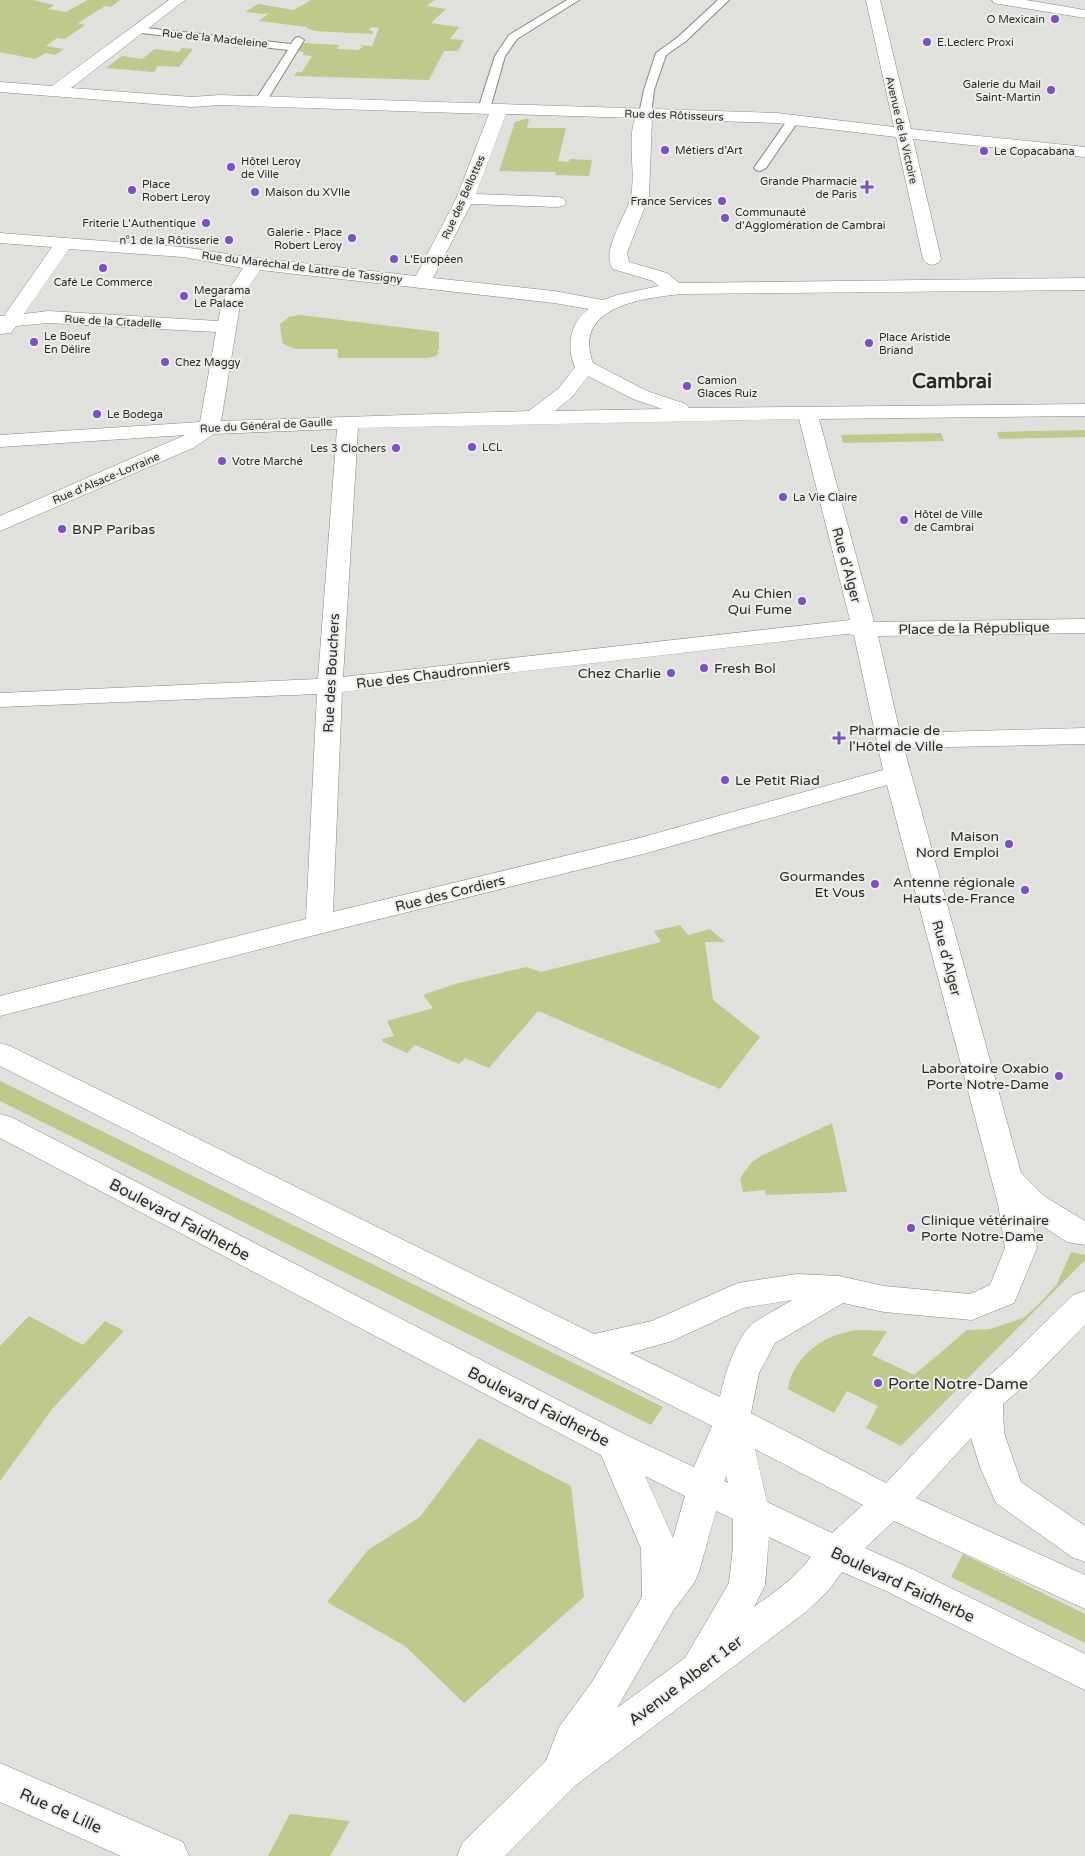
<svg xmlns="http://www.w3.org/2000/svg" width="1085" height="1856" viewBox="0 0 1085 1856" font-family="'Varela Round',sans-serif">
	<rect width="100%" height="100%" fill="#e0e1dd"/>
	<path fill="#bec98b" d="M 0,0 L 33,0 L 54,5 L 48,9 L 66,12 L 88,0 L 120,0 L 111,7 L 105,6 L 78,23 L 85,25 L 65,39 L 57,38 L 46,46 L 64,49 L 55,55 L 46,53 L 35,59 L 0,52 Z
		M 311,0 L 434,0 L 427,6 L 446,9 L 431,23 L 459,27 L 450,39 L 464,40 L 458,51 L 444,51 L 429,80 L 294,76 L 297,72 L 302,72 L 312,56 L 303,55 L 304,52 L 298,51 L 303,43 L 339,45 L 337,49 L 358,50 L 363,47 L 359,45 L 372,46 L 379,28 L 371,27 L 369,31 L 373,31 L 372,34 L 315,31 L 306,28 L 307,27 L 259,21 L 269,13 L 263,14 L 245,12 L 258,4 L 294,10 Z
		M 182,48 L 193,49 L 179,67 L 158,66 L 154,72 L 106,68 L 122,56 L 142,59 L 155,49 L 179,52 Z
		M 525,119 L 529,119 L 527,128 L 566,128 L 558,161 L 568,162 L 570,159 L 592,160 L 589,176 L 555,175 L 556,172 L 499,171 L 515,122 Z
		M 300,315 L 439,332 L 439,349 L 437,352 L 439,352 L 436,356 L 427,358 L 338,358 L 338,349 L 296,349 L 285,345 L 282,342 L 280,324 L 289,317 Z
		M 1085,430 L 1085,437 L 999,439 L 997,432 Z
		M 941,433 L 944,441 L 843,443 L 841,435 Z
		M 680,925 L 688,935 L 710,929 L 725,942 L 705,942 L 713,1000 L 760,1037 L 720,1089 L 538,1011 L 489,1068 L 465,1058 L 459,1064 L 415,1045 L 407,1053 L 383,1042 L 382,1039 L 394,1036 L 387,1021 L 433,1008 L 423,995 L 455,984 L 526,967 L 541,972 L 661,942 L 654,931 Z
		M 0,1081 L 663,1407 L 651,1425 L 0,1101 Z
		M 832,1123 L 847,1192 L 766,1195 L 765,1190 L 743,1192 L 740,1178 L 752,1162 L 761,1156 Z
		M 1071,1252 L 1085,1255 L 1085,1260 L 901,1446 L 866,1428 L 878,1406 L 847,1391 L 834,1413 L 788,1389 C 792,1360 819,1338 847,1332 C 859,1329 874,1331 887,1331 L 872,1355 L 914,1375 L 967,1330 L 990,1329 L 1023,1318 L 1036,1307 L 1057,1284 Z
		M 29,1316 L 83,1345 L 105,1321 L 124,1331 L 53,1408 L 0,1481 L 0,1346 Z
		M 479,1438 L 571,1486 L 584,1597 L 464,1703 L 405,1646 L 327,1602 L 368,1550 L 420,1517 Z
		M 963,1554 L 1085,1614 L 1085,1643 L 951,1577 Z
		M 290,1814 L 350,1821 L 330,1856 L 268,1856 Z"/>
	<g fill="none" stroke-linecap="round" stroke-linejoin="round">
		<defs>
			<path id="lane" d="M 567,0 L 579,0 L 517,39 L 505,56 L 490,109 L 484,112 L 480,111 L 478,109 L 495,56 L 509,35 Z
				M 718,0 L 729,0 L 686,41 L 666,55 L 654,90 L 651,114 L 649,116 L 641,116 L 639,114 L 644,90 L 656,53 L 678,37 Z
				M 137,27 L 291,44 L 295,38 L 299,37 L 304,40 L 266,102 L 260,105 L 254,102 L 288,50 L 133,32 L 132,30 Z
				M 793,117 L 799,120 L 766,168 L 760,171 L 756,170 L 754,168 L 789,118 Z"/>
			<path id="street" d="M 169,0 L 185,0 L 71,88 L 192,97 L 220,95 L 777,113 L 894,127 L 866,0 L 880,0 L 911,129 L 1085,147 L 1085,157 L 913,139 L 941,259 L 938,263 L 932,265 L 926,263 L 923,259 L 896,137 L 777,123 L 652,119 L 649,196 L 627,253 L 629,262 L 667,273 L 679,283 L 1085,278 L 1085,290 L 682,294 C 644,298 572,306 593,363 L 647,391 L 686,404 L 689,408 L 1085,404 L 1085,416 L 819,419 L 874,622 L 1085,619 L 1085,633 L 878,636 L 900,733 L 1085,728 L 1085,744 L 904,748 L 1021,1173 L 1044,1196 L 1085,1221 L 1085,1245 L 1067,1242 L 1032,1219 L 1037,1248 L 1014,1303 L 972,1320 L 884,1312 L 843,1303 L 775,1343 L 759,1373 L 751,1413 L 886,1483 L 974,1389 L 1010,1357 L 1073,1295 L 1085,1291 L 1085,1325 L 1034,1377 L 1003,1404 L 1004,1433 L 1021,1482 L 1085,1526 L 1085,1562 L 1072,1557 L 996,1503 L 980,1467 L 971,1438 L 916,1498 L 1085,1575 L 1085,1609 L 894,1521 L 865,1548 L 912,1569 L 1085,1654 L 1085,1690 L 886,1591 L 842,1572 L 828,1591 L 807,1611 L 576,1785 L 505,1856 L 457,1856 L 463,1842 L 546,1761 L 559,1727 L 592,1682 L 642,1597 L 641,1548 L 601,1455 L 0,1138 L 0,1114 L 11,1117 L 626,1435 L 694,1467 L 712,1426 L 0,1066 L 0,1043 L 10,1046 L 594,1334 L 652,1321 L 738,1283 L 797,1274 L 839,1276 L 884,1286 L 970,1294 L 990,1285 L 1005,1248 L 998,1204 L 887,785 L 647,853 L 319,934 L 0,1016 L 0,996 L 306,919 L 317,694 L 0,707 L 0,693 L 318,679 L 337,429 L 214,434 L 193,448 L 0,531 L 0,516 L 185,435 L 0,447 L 0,435 L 200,422 L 216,332 L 48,323 L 16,326 L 11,333 L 0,334 L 0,316 L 4,316 L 52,247 L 0,243 L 0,233 L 183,247 L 240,256 L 416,276 L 456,199 L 489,114 L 220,105 L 192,107 L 0,92 L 0,82 L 52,86 ZM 506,114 L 635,118 C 627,142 636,171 631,196 C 627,216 600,250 613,269 L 653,281 L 659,286 L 617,295 L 603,300 L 554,291 L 433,278 L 471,204 L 557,207 L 563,206 L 566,202 L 563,198 L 557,197 L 476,194 ZM 69,249 L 183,257 L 243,268 L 223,299 L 218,321 L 48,311 L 24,314 ZM 260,270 L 554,303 L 589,309 C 570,321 566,348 575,367 L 559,388 L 529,411 L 221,421 L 241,299 ZM 588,376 L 633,399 L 662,409 L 555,411 L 573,396 ZM 799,419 L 850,620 L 343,677 L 358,428 ZM 846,634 L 854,635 L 883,770 L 643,837 L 333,912 L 342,692 ZM 792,1300 C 780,1308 764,1315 752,1324 C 736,1338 724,1377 720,1397 L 630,1353 L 672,1341 L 743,1308 ZM 755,1449 L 863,1505 L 832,1533 L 767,1502 ZM 645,1476 L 685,1496 L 673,1538 ZM 726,1476 L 728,1483 L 724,1481 ZM 716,1511 L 733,1519 L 733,1547 L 729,1583 L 685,1658 L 617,1708 L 673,1611 L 694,1583 L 699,1572 ZM 769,1537 L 811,1557 C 795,1578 775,1592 754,1607 L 765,1585 Z
				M 992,0 L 1026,0 L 1085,10 L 1085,18 L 999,4 L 994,3 Z
				M 0,1763 L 183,1842 L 189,1856 L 121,1856 L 0,1802 Z"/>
		</defs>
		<use href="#lane" stroke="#878784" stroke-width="2"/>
		<use href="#street" stroke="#878784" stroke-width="1"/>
		<use href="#lane" fill="#fff" fill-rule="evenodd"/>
		<use href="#street" fill="#fff" fill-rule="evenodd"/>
	</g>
	<g fill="#7a4fc7" stroke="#edeeea" stroke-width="2">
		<circle cx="1055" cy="19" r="5"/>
		<circle cx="927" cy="42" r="5"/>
		<circle cx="1051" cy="90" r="5"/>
		<circle cx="665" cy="150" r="5"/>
		<circle cx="984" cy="151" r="5"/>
		<circle cx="231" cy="167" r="5"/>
		<path d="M864.5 179.5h5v5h5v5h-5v5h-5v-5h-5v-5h5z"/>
		<circle cx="132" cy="190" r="5"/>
		<circle cx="255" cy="192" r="5"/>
		<circle cx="722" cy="201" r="5"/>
		<circle cx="725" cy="218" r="5"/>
		<circle cx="206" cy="223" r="5"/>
		<circle cx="352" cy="238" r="5"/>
		<circle cx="229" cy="240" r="5"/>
		<circle cx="394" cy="259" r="5"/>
		<circle cx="103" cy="268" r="5"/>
		<circle cx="184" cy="296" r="5"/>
		<circle cx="34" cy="342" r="5"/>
		<circle cx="869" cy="343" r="5"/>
		<circle cx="165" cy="362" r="5"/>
		<circle cx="687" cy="386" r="5"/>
		<circle cx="97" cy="414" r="5"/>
		<circle cx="472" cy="447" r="5"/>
		<circle cx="396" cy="448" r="5"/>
		<circle cx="222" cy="461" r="5"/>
		<circle cx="783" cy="497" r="5"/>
		<circle cx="904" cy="520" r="5"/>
		<circle cx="62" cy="529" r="5"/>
		<circle cx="802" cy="601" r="5"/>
		<circle cx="704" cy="668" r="5"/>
		<circle cx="671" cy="673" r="5"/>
		<path d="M836.5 730.5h5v5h5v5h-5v5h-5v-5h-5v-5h5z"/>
		<circle cx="725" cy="780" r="5"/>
		<circle cx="1009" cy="844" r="5"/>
		<circle cx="875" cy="884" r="5"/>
		<circle cx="1025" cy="890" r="5"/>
		<circle cx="1059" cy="1076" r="5"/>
		<circle cx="911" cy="1228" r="5"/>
		<circle cx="878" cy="1383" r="5"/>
	</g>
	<g text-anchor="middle" stroke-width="4" stroke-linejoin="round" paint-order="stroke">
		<g font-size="11" fill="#2a2b29" stroke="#edeeea" text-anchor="start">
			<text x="1045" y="23" text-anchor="end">O Mexicain</text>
			<text x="937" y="46">E.Leclerc Proxi</text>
			<text x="1041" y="88" text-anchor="end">Galerie du Mail<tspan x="1041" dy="13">Saint-Martin</tspan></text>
			<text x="675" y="154">Métiers d’Art</text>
			<text x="994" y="155">Le Copacabana</text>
			<text x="241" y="165">Hôtel Leroy<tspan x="241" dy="13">de Ville</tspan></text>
			<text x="857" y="185" text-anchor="end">Grande Pharmacie<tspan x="857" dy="13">de Paris</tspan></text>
			<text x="142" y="188">Place<tspan x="142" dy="13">Robert Leroy</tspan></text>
			<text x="265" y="196">Maison du XVIIe</text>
			<text x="712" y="205" text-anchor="end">France Services</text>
			<text x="735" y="216">Communauté<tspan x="735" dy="13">d'Agglomération de Cambrai</tspan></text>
			<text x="196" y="227" text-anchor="end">Friterie L'Authentique</text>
			<text x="342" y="236" text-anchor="end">Galerie - Place<tspan x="342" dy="13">Robert Leroy</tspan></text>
			<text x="219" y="244" text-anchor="end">n°1 de la Rôtisserie</text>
			<text x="404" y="263">L'Européen</text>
			<text x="103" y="286" text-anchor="middle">Café Le Commerce</text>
			<text x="194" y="294">Megarama<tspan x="194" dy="13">Le Palace</tspan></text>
			<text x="44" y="340">Le Boeuf<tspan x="44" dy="13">En Délire</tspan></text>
			<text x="879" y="341">Place Aristide<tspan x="879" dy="13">Briand</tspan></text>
			<text x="175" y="366">Chez Maggy</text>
			<text x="697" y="384">Camion<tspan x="697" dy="13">Glaces Ruiz</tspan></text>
			<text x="107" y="418">Le Bodega</text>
			<text x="482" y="451">LCL</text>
			<text x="386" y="452" text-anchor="end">Les 3 Clochers</text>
			<text x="232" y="465">Votre Marché</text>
			<text x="793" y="501">La Vie Claire</text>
			<text x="914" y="518">Hôtel de Ville<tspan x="914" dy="13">de Cambrai</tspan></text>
		</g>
		<g font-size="11" fill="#2a2b29" stroke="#edeeea">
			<text transform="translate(215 38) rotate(6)" y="4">Rue de la Madeleine</text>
			<text transform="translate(674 115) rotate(2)" y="4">Rue des Rôtisseurs</text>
			<text transform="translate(902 130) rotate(77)" y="4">Avenue de la Victoire</text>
			<text transform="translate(463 197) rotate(-66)" y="4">Rue des Bellottes</text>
			<text transform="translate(302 267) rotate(7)" y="4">Rue du Maréchal de Lattre de Tassigny</text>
			<text transform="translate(113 321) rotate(3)" y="4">Rue de la Citadelle</text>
			<text transform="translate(266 425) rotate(-3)" y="4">Rue du Général de Gaulle</text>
			<text transform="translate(106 478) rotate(-23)" y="4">Rue d'Alsace-Lorraine</text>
		</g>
		<g font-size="14" fill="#2a2b29" stroke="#edeeea" text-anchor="end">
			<text x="72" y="534" text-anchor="start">BNP Paribas</text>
			<text x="792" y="598">Au Chien<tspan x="792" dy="16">Qui Fume</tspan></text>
			<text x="714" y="673" text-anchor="start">Fresh Bol</text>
			<text x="661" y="678">Chez Charlie</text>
			<text x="849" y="735" text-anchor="start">Pharmacie de<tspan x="849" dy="16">l'Hôtel de Ville</tspan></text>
			<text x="735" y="785" text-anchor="start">Le Petit Riad</text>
			<text x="999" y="841">Maison<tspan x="999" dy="16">Nord Emploi</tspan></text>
			<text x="865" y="881">Gourmandes<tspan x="865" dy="16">Et Vous</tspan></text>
			<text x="1015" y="887">Antenne régionale<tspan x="1015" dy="16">Hauts-de-France</tspan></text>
			<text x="1049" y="1073">Laboratoire Oxabio<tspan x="1049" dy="16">Porte Notre-Dame</tspan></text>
			<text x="921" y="1225" text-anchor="start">Clinique vétérinaire<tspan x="921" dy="16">Porte Notre-Dame</tspan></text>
		</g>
		<g font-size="14" fill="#2a2b29" stroke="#edeeea">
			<text transform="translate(847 565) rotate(75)" y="5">Rue d'Alger</text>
			<text transform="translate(974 628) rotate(-1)" y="5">Place de la République</text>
			<text transform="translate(331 673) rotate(-87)" y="5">Rue des Bouchers</text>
			<text transform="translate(433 674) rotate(-7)" y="5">Rue des Chaudronniers</text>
			<text transform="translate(450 893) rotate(-14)" y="5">Rue des Cordiers</text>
			<text transform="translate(947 958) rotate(75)" y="5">Rue d'Alger</text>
		</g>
		<g font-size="16" fill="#2a2b29" stroke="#edeeea">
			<text transform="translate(180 1219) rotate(28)" y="6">Boulevard Faidherbe</text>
			<text transform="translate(539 1406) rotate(27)" y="6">Boulevard Faidherbe</text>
			<text transform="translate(903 1584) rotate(25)" y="6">Boulevard Faidherbe</text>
			<text transform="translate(685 1680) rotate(-37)" y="6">Avenue Albert 1er</text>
			<text transform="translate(61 1810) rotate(24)" y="6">Rue de Lille</text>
		</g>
		<g font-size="16" fill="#2a2b29" stroke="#edeeea" text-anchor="start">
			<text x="888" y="1389">Porte Notre-Dame</text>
		</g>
		<g font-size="20" font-weight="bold" fill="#2a2b29" stroke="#edeeea">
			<text x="952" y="388">Cambrai</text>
		</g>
	</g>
</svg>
